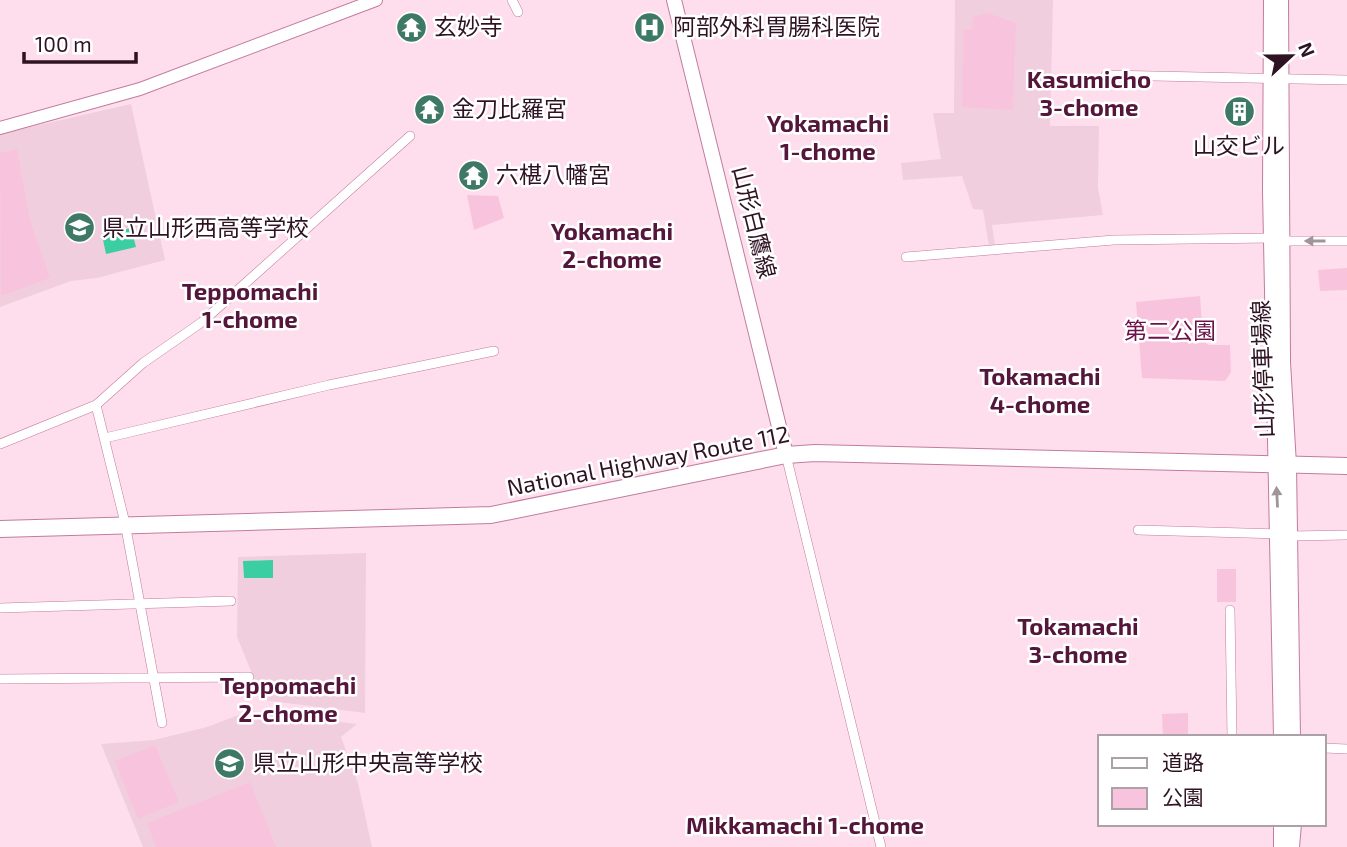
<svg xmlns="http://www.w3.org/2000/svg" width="1347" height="847" viewBox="0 0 1347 847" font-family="'Exo 2','Noto Sans JP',sans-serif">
	<rect width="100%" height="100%" fill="#fedeec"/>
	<path fill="#f1cede" d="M 955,0 L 1053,0 L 1050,126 L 1099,126 L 1098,188 L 1103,215 L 992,225 L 995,245 L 989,246 L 983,210 L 973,209 L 962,176 L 903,180 L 901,163 L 941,159 L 933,113 L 954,113 Z
		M 131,104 L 165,260 L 97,278 L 71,281 L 0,307 L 0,134 Z
		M 366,553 L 365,713 L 263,700 L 237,637 L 238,557 Z
		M 249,711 L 357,724 L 341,737 L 358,783 L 372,847 L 143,847 L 101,744 L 154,740 L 207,727 Z"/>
	<path fill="#f8c4dd" d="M 988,13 L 1016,23 L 1013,110 L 962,107 L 963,30 L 972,29 L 973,17 Z
		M 17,149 L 30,220 L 50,278 L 1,296 L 0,153 Z
		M 467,195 L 498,196 L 504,218 L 474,230 Z
		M 1347,268 L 1347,290 L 1320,291 L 1318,270 Z
		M 1200,296 L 1203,339 L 1208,345 L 1230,345 L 1231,372 L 1225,381 L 1142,378 L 1136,302 Z
		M 1217,569 L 1236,569 L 1236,602 L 1217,602 Z
		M 1188,713 L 1188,737 L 1163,737 L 1162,714 Z
		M 155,745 L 179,802 L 138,819 L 115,761 Z
		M 250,782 L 276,847 L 156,847 L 147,823 Z"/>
	<path fill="#3ccea3" d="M 131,228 L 136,247 L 106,254 L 102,235 Z
		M 273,560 L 273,578 L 244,578 L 243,561 Z"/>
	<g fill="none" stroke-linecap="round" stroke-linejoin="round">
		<defs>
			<path id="street" d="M 512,0 L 518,12
				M 1106,75 L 1347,80
				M 1283,241 L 1347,241
				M 906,257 L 1114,240 L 1272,238
				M 96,405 L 125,523 L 162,723
				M 105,438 L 329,385 L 494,351
				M 0,444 L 96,405 L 143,363 L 202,322 L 410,136
				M 786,455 L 881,847
				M 1138,530 L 1278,534
				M 1290,536 L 1347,535
				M 0,608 L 231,601
				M 1230,610 L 1232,737
				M 0,679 L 249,677
				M 1324,748 L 1347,749"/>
			<path id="secondary" d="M 0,128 L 140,89 L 376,0"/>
			<path id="primary" d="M 674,0 L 786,455
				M 1271,0 L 1270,191 L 1281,737
				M 1281,0 L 1283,362 L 1289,465 L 1293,737
				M 1281,847 L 1281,824
				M 1292,847 L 1294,824"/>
			<path id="highway" d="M 0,529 L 491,515 L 786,455 L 815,453 L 1347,466"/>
		</defs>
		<use href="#street" stroke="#c27b9f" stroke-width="10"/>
		<use href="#secondary" stroke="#c27b9f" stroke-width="14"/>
		<use href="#primary" stroke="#c27b9f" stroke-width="16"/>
		<use href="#highway" stroke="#c27b9f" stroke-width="18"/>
		<use href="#street" stroke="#fff" stroke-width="9"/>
		<use href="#secondary" stroke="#fff" stroke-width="12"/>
		<use href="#primary" stroke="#fff" stroke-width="14"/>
		<use href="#highway" stroke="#fff" stroke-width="16"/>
	</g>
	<defs><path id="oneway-solid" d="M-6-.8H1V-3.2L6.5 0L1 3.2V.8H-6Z" transform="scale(1.75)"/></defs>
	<g fill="#a1959c">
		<use href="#oneway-solid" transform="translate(1315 241) rotate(-180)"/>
		<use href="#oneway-solid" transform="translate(1277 497) rotate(-93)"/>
	</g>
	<defs>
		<symbol id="temple-disc" viewBox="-11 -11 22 22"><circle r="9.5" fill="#3d7964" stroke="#fff"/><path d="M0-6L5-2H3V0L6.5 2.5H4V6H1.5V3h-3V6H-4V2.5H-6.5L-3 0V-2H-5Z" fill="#fff"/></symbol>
		<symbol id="hospital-disc" viewBox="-11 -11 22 22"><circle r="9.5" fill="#3d7964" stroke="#fff"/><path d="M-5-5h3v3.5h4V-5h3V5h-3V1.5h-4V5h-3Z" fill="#fff"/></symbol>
		<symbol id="building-disc" viewBox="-11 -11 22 22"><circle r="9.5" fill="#3d7964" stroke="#fff"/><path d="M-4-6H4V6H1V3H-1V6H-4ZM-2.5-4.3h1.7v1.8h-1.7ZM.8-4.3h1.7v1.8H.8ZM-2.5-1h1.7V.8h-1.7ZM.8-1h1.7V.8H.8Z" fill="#fff"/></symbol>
		<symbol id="school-disc" viewBox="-11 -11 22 22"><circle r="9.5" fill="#3d7964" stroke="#fff"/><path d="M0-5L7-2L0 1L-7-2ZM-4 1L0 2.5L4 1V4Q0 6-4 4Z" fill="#fff"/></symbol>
	</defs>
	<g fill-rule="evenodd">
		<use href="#temple-disc" x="394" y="10" width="35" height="35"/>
		<use href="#hospital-disc" x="632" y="10" width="35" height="35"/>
		<use href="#temple-disc" x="412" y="92" width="35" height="35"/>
		<use href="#building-disc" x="1222" y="94" width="35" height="35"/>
		<use href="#temple-disc" x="456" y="158" width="35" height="35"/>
		<use href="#school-disc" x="62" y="210" width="35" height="35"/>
		<use href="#school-disc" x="212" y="746" width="35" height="35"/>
	</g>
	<g text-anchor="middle" stroke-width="5" stroke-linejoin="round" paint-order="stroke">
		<g font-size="23" fill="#2f1322" stroke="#fff" text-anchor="start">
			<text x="434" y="35">玄妙寺</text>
			<text x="673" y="35">阿部外科胃腸科医院</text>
			<text x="452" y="117">金刀比羅宮</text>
			<text x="1239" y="154" text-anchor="middle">山交ビル</text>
			<text x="496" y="183">六椹八幡宮</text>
			<text x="102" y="236">県立山形西高等学校</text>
			<text x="253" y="771">県立山形中央高等学校</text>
		</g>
		<g font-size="23" fill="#2f1322" stroke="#fff">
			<text transform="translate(754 222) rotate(76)" y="8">山形白鷹線</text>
			<text transform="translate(1263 369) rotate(-92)" y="8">山形停車場線</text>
			<text transform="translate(648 461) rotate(-11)" y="8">National Highway Route 112</text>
		</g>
		<g font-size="23" fill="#6c1249" stroke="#fff">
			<text x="1170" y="339">第二公園</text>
		</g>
		<g font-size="24" font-weight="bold" fill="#54163a" stroke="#fff">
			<text x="1089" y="88">Kasumicho<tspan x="1089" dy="28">3-chome</tspan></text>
			<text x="828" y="132">Yokamachi<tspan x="828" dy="28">1-chome</tspan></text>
			<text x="612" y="240">Yokamachi<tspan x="612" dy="28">2-chome</tspan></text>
			<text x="250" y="300">Teppomachi<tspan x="250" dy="28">1-chome</tspan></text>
			<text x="1040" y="385">Tokamachi<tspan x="1040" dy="28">4-chome</tspan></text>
			<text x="1078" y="635">Tokamachi<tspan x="1078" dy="28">3-chome</tspan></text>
			<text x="288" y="694">Teppomachi<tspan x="288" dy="28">2-chome</tspan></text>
			<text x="805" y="834">Mikkamachi 1-chome</text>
		</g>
	</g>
	<rect x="1098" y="735" width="228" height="91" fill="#ffffff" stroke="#aca1a7" stroke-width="2"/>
	<rect x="1112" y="758" width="35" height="10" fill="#ffffff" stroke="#aca1a7" stroke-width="2"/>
	<text x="1162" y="770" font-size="21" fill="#2f1322">道路</text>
	<rect x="1112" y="788" width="35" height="21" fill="#f8c4dd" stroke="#aca1a7" stroke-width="2"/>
	<text x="1162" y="805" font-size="21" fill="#2f1322">公園</text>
	<g transform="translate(1291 56) rotate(68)" stroke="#ffffff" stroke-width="5" paint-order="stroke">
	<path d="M0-5L12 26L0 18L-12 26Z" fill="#2f1322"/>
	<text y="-10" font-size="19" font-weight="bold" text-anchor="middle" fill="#2f1322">N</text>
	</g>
	<path d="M24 52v10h112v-10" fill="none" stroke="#2f1322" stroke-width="3.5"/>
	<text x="35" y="52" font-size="21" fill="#2f1322" stroke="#ffffff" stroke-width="5" paint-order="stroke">100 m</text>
</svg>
